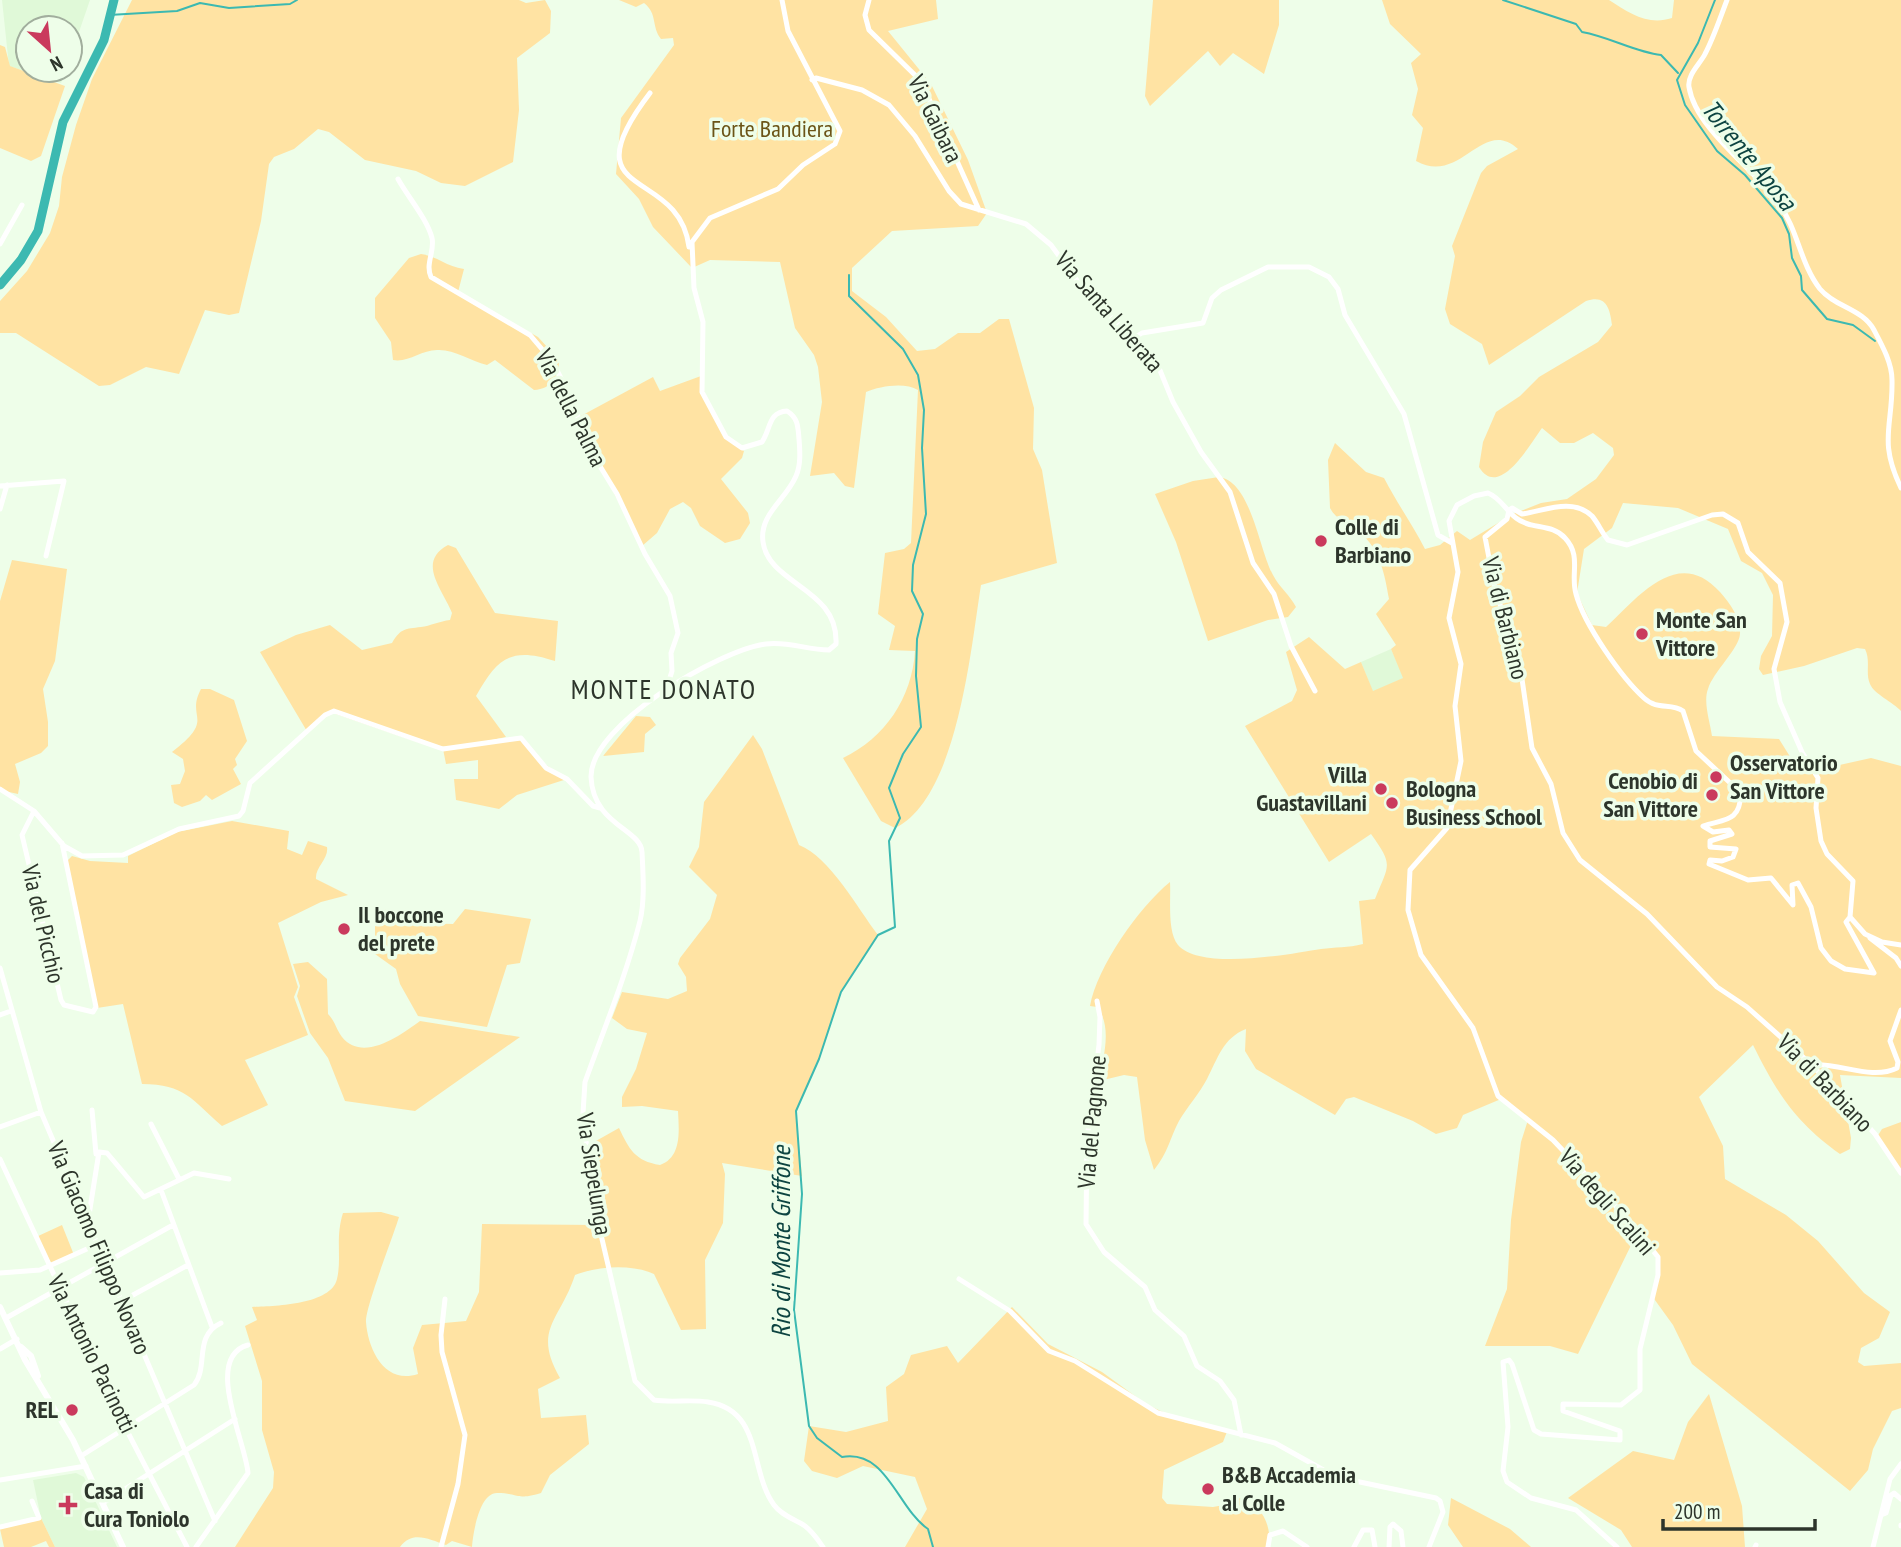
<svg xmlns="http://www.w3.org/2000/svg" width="1901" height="1547" viewBox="0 0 1901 1547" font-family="'PT Sans Narrow',sans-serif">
	<rect width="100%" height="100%" fill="#eefee9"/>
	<path fill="#e0f9d8" d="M 2,0 L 90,0 L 70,58 L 70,28 L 28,28 L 28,70 L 66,70 L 61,83 L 9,66 Z
		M 1391,649 L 1404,678 L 1373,692 L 1361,662 Z
		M 76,1473 L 84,1477 L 117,1547 L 55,1547 L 41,1518 L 33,1480 Z"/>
	<path fill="#ffe3a3" d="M 132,0 L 519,0 L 526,3 L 545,0 L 551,11 L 550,33 L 517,58 L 519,110 L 513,162 L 465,186 L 441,183 L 416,171 L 365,160 L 329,132 L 318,129 L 294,149 L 274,157 L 269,164 L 261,221 L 239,313 L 229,315 L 205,310 L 179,374 L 146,367 L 110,385 L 99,386 L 16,333 L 0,333 L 0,301 L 27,271 L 50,233 L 59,206 L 62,177 L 76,125 L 92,79 Z
		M 619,0 L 936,0 L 938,19 L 888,31 L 931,84 L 968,160 L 987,213 L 978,226 L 892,231 L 852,268 L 852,291 L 886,317 L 917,351 L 935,349 L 958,333 L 980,333 L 999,319 L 1009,319 L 1034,408 L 1033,449 L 1042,470 L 1057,563 L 981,585 C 971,646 958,798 895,828 L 881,821 L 843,758 C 885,738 912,698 915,651 L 889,650 L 895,626 L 878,614 L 885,553 L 904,549 L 911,543 L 918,390 C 905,382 880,386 866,392 L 854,488 L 845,486 L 834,473 L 810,476 L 822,402 L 818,367 L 814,355 L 795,328 L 780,262 L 710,260 L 692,268 L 653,227 L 639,199 L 616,174 L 621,118 L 674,45 L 673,38 L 661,39 C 651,26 658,14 644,3 L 636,7 Z
		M 1153,0 L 1279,0 L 1279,25 L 1264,74 L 1233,53 L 1220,66 L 1208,51 L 1150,106 L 1145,96 Z
		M 1382,0 L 1609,0 C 1629,13 1648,26 1672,18 L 1674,0 L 1901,0 L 1901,711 C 1893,702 1874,694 1870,684 C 1865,673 1871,661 1865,649 L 1857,648 L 1804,666 L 1763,675 L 1759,669 L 1761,656 L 1772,636 L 1773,595 L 1762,573 L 1741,561 L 1728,529 L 1678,508 L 1623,503 L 1612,528 L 1584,549 L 1577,593 L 1592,625 L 1606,627 C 1638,597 1678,545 1720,592 C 1730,603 1741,619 1740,634 C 1739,649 1713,672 1708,689 C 1703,702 1710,722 1712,736 L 1779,739 L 1794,763 L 1835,766 L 1871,758 L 1901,766 L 1901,1078 L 1840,1075 L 1851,1138 L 1850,1149 L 1840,1154 C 1795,1122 1777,1093 1753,1045 L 1699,1097 L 1723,1146 L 1725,1179 L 1786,1215 L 1818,1241 L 1864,1293 L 1890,1312 L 1879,1338 L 1861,1348 L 1858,1362 L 1864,1366 L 1901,1363 L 1901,1408 L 1892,1411 L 1873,1449 L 1868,1470 L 1850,1491 L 1692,1364 L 1673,1325 L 1652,1296 C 1660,1262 1661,1258 1638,1231 L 1578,1354 L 1550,1346 L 1485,1346 L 1507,1289 L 1511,1220 L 1521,1142 L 1528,1120 L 1501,1099 L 1463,1115 L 1457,1128 L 1436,1134 L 1413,1121 L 1354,1097 L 1346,1099 L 1335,1115 L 1256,1069 L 1245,1051 L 1246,1029 C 1223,1038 1218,1058 1207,1079 C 1199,1094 1187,1107 1179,1121 C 1169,1140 1169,1151 1154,1170 L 1145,1140 L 1137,1077 L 1124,1075 L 1099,1081 C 1103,1058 1113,1027 1097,1007 L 1090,1006 C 1097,967 1139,907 1170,882 C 1171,899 1167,932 1178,945 C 1201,971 1290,954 1321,949 C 1335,947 1348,948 1363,944 L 1359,901 L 1375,899 C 1389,864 1394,866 1371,834 L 1329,862 L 1245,726 L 1292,701 L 1297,690 L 1286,652 L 1309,637 L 1345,669 L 1361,662 L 1373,691 L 1403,678 L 1391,649 L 1396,645 L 1376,614 L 1389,599 C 1385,576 1380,548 1360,533 C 1350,525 1336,520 1330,508 L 1328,460 L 1335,443 L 1366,472 L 1384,478 C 1397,503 1412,524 1425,549 L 1440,545 L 1457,531 L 1470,540 L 1513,514 L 1541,503 L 1567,499 L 1596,479 L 1614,455 L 1613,448 L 1593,433 L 1574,443 L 1560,443 L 1542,428 C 1530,444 1499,500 1479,467 L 1483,442 L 1496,412 L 1520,396 L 1539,377 L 1598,342 L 1612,325 C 1610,308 1606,294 1586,301 L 1489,365 L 1482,344 L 1450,324 L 1445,309 L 1455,256 L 1452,246 L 1481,173 L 1487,166 L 1518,149 C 1482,116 1461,186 1416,161 L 1423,128 L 1412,115 L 1418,89 L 1411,63 L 1421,54 L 1390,24 Z
		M 0,45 L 5,47 L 10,66 L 65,86 L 41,156 L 31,161 L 0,148 Z
		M 421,254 C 437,256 447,267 464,269 L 458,292 L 538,337 L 559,360 C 559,376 552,389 534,390 L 495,360 L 487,365 C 470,361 454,349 437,350 C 421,350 408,363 393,360 L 391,342 L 375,318 L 375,298 L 409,258 Z
		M 701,376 C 706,407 716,432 744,451 L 742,458 L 721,479 L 748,513 L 750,523 L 740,539 L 725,543 L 700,526 L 691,508 L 683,502 L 670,509 L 657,533 L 642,546 L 587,442 L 579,417 L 653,377 L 660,391 Z
		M 1219,477 C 1251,481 1259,550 1273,575 C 1279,587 1290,595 1296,607 L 1288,617 L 1268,620 L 1208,641 L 1176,542 L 1155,494 L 1193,481 Z
		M 448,545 L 456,548 L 495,613 L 558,621 L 555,661 C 510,646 497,659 476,696 L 506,737 L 468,745 L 521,738 L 540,761 L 567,779 L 517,795 L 499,809 L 456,800 L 454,779 L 478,779 L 478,760 L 446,764 L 443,749 L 447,747 L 423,744 L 333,713 L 326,714 L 308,733 L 260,652 L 296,635 L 330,625 L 362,650 L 392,643 C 401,628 405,629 421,627 C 430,626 440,621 450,620 L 452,613 C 443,590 416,562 448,545 Z
		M 12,560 L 67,569 L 55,661 L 43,689 L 48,722 L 48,746 L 41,753 L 15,764 L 20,782 L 18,794 L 0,790 L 0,601 Z
		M 201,689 L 210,689 L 234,700 L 247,741 L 235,759 L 237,765 L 233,769 L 241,784 L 212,800 L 206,795 L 200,801 L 182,807 L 174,803 L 171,785 L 180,784 L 185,771 L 183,759 L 172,752 C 217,718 185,719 201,689 Z
		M 636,716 L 650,717 L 656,725 L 645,734 L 644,752 L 603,756 Z
		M 753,735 L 762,749 L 799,845 C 830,857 858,909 878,935 L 841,992 L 819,1059 L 796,1111 L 802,1176 L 722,1163 L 725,1174 L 723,1223 L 705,1260 L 706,1329 L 681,1330 L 654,1274 C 632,1264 598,1266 575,1275 C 560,1321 532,1329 560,1378 L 538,1389 L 541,1418 L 586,1415 L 589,1444 L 550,1475 L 541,1493 C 514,1501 519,1493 497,1493 C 479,1493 473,1534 472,1547 L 452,1541 L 446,1545 C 429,1539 412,1530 400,1547 L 235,1547 L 273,1488 L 274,1472 L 262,1430 L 262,1381 L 245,1326 L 257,1320 L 252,1307 C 274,1306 331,1305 337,1279 C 342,1258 335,1238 343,1213 L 381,1212 L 399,1217 C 393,1237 365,1308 366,1322 C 368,1350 385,1385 418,1374 L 413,1348 L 422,1325 L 466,1321 L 479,1292 L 482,1224 L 598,1225 L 587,1146 L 619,1128 C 629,1149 635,1161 660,1165 C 682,1157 679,1131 678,1111 L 642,1106 L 622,1107 L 622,1097 L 636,1069 L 647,1033 L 627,1029 L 612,1018 L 622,992 L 668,999 L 687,991 L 686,977 L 678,964 L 680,958 L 710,919 L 717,895 L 689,867 L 699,847 L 704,802 Z
		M 232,821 L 289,831 L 287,849 L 302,855 L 308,841 L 327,847 C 329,859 315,867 316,879 L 348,895 L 321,902 L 278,923 L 298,987 L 294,997 L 308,1035 L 245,1060 L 268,1105 L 222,1126 C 192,1100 185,1084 142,1084 L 123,1004 L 97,1008 L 66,862 L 72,856 L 90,861 L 128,863 L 128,856 L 177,832 Z
		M 375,907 L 398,912 L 420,923 L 453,924 L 465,909 L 531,919 L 520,963 L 507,965 L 487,1027 L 418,1016 L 400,984 L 396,969 L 375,954 Z
		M 308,962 L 327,979 L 328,1014 C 335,1021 336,1029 342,1037 C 363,1063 401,1035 420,1021 L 520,1037 L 415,1111 L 345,1101 L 328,1058 L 310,1033 L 297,996 L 300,986 L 293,964 Z
		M 1901,1122 L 1901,1174 L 1877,1137 L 1882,1129 Z
		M 62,1225 L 74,1255 L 49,1266 L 36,1237 Z
		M 1012,1307 L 1048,1344 L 1102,1372 L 1146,1404 L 1186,1423 L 1228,1429 L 1223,1442 L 1164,1470 L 1162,1498 L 1167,1504 L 1213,1507 L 1224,1505 L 1239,1498 C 1263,1506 1270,1522 1270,1547 L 905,1547 L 927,1509 L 915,1477 L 863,1466 L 837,1478 L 812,1471 L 804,1461 L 809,1426 L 846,1432 L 888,1421 L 886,1387 L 904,1374 L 911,1355 L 947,1346 L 958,1363 Z
		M 1709,1394 L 1742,1506 L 1745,1547 L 1632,1547 L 1621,1530 L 1568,1498 L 1633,1451 L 1674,1460 L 1688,1422 Z
		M 1451,1498 L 1510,1529 L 1531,1547 L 1463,1547 L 1448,1525 Z
		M 41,1518 L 55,1547 L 49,1547 L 46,1541 L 31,1547 L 4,1547 L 0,1529 Z"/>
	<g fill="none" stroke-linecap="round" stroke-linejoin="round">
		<path stroke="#3cb9b1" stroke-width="2" d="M 1503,0 L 1576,24 L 1582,32 C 1610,37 1635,52 1661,55 L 1678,73
			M 1715,0 L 1698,43 L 1677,80 L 1685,105 L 1717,151 L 1745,175 L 1782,218 L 1789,234 L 1792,258 L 1801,276 L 1802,290 L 1827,319 L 1853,325 L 1875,341
			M 109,15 L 177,11 L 200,3 L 229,8 L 290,4 L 297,0
			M 849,275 L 849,296 L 903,349 L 918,375 L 924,410 L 922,448 L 926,514 L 913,565 L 912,591 L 923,614 L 917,639 L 916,676 L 921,727 L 903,754 L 889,788 L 900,818 L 889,841 L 895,927 L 878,935 L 841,992 L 819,1059 L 796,1111 L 802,1194 L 794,1310 L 809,1426 L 817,1438 L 842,1457 C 887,1449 897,1508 928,1529 L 933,1547"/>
		<path stroke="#3cb9b1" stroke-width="9" d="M 0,285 L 21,260 L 38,231 L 63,122 L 104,40 L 114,0"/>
		<path stroke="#fff" stroke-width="5" d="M 782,0 L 788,31 L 840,131 L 835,144 L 803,165 L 778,189 L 710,218 L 692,242 L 694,288 L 703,322 L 702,392 L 726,437 L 742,448 L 762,442 C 771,429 768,412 787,411 C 798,418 798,426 799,439 C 800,451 801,465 796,476 C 786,500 759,514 763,542 C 769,585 839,588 836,644 L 829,650 C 807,650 788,641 766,644 C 719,650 590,725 591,777 C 593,825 641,829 642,852 C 643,873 645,900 640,921 C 626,976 604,1029 585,1082 L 583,1113 L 592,1196 L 635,1381 L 654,1400 C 672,1403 690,1399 708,1402 C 763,1410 749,1471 774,1505 C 782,1516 795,1519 805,1526 C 813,1532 818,1540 823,1547
			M 869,0 L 865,15 L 869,30 L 921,81 L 979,210
			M 1727,0 C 1720,18 1714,37 1705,54 C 1700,64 1687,75 1689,87 C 1696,130 1755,169 1779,204 C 1798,230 1800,263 1820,289 C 1835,307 1863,309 1874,330 C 1882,345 1892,363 1892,380 C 1893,427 1878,440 1901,488
			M 812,80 L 816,78 L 862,90 L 889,105 L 915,136 L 949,191 L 961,204 L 1026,224 L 1051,245 L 1084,290 L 1157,363 L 1173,402 L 1201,452 L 1230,492 L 1253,563 L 1274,594 L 1291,646 L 1315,691
			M 650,93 C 566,203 679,165 689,247
			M 398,179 C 408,197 427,219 432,238 C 435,251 425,264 431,277 L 530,335 L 552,361 L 574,403 L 584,440 L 617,494 L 645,554 L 670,596 L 678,633 L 671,653 L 672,671 L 667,687
			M 0,244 L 22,205
			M 1134,338 L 1142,333 L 1203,323 L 1212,298 L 1221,290 L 1268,267 L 1309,267 L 1329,277 L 1338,289 L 1345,315 L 1404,414 L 1438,535 L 1452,543
			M 0,486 L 64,481 L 46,556
			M 0,509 L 7,485
			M 1509,510 L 1512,508 L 1522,514 C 1544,511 1572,497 1592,516 C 1598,523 1602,533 1608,540 L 1627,545 L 1712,515 L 1723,514 L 1738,523 L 1748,552 L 1780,583 L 1787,622 L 1774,669 L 1780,702 L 1802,752 L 1818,778 L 1816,808 L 1821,841 L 1827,854 L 1853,881 L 1850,917 L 1846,922 L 1874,973 L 1845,969 L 1831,961 L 1821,948 L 1811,907 L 1798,883 L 1792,885 L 1793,905 L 1771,878 L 1748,880 L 1709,864 L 1710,860 L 1722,861 L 1733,857 L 1736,849 L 1710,847 L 1710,841 L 1732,834 L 1729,830 L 1713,832 L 1703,826 C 1724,819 1740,823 1741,793 L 1696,751 L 1683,711 C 1671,702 1658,711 1644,698 C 1621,677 1584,624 1576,594 C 1570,574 1582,556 1565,538 C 1552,523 1531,530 1516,518 C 1506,511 1501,498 1488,493 L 1474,496 L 1457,505 L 1449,521 L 1458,572 L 1449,618 L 1461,664 L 1455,706 L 1461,761 L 1447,828 L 1410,870 L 1408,910 L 1421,955 L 1473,1028 L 1498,1096 L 1553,1140 L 1627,1218 L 1658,1257 L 1658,1275 L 1640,1349 L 1640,1390 L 1621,1405 L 1563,1404 L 1563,1411 L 1620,1431 L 1620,1440 L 1541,1434 L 1534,1430 L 1512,1364 L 1509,1360 L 1503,1362 L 1508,1427 L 1503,1471 L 1507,1482 L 1531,1498 L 1576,1510 L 1617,1547
			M 1509,510 L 1507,519 L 1485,537 L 1494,584 L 1522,679 L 1532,748 L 1551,784 L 1563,833 L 1580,860 L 1647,914 L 1717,987 L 1747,1007 L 1812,1065 L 1875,1134 L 1901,1173
			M 0,789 L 34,811 L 64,846 L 82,856 L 123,855 L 179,829 L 239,816 L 243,811 L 250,783 L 325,715 L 334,711 L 443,749 L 521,738 L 546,768 L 567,779 L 593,806 L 600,808
			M 34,811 L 22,835 L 61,1000 L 64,1005 L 93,1012 L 96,1007 L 62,843
			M 1850,917 L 1865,934 L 1882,942 L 1901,945
			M 1870,938 L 1896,958 L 1901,966
			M 0,968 L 41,1112 L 215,1521
			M 1097,1001 L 1100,1017 L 1099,1045 L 1087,1138 L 1086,1224 L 1104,1252 L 1145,1287 L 1155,1310 L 1184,1336 L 1197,1366 L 1220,1381 L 1234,1400 L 1241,1435
			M 0,1015 L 11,1011
			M 1812,1065 C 1839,1062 1871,1081 1897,1068 L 1898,1062 L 1890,1041 L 1901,1010
			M 92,1110 L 96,1154
			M 151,1124 L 179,1179
			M 0,1127 L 41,1112
			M 0,1159 L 124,1425 L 187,1547
			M 161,1190 L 212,1327
			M 86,1217 L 89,1215 L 99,1152 L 107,1153 L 144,1197 L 194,1173 L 229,1179
			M 0,1273 L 40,1270 L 98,1244
			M 959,1279 L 1010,1311 L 1049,1351 L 1075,1361 L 1158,1413 L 1275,1443 L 1336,1477 L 1436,1498 L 1440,1501 L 1443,1512 L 1429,1547
			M 122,1301 L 188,1265
			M 6,1318 L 173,1225
			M 0,1349 L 17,1339
			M 81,1456 L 194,1385 C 209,1367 193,1336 221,1323
			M 0,1480 L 86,1466
			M 103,1503 L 235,1419
			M 1881,1515 L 1886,1513 L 1891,1495 L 1894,1493 L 1901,1499
			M 1901,1525 L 1901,1526
			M 0,1527 L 39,1518 L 32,1501
			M 196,1547 L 248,1473 C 246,1443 203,1357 248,1345
			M 441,1547 L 458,1484 L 465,1435 L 442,1352 L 441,1335 L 445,1299
			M 1268,1547 L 1270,1535 L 1283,1531 L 1307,1547
			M 1354,1547 L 1363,1530 L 1372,1530 L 1375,1547
			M 1389,1547 L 1390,1527 L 1393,1524 L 1401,1531 L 1403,1547
			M 1755,1547 L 1756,1545
			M 1873,1547 L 1890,1479 L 1901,1464"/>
		<path stroke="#fff" stroke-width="6" d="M 0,1307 L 25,1360 L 73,1440 L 123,1547
			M 21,1347 L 31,1356 L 38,1376"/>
	</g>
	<g fill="#ca3a5d" stroke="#eefee9" stroke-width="2.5">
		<circle cx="1321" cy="541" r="7"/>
		<circle cx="1642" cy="634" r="7"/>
		<circle cx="1716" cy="777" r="7"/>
		<circle cx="1381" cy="789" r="7"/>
		<circle cx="1712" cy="795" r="7"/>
		<circle cx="1392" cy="803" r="7"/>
		<circle cx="344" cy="929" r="7"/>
		<circle cx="72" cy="1410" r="7"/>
		<circle cx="1208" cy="1489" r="7"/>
		<path d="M64.5 1494.5h7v7h7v7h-7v7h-7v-7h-7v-7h7z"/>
	</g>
	<g text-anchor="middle" stroke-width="7" stroke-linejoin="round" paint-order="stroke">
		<g font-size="24" fill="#2d352b" stroke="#eefee9">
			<text transform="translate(935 119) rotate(64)" y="8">Via Gaibara</text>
			<text transform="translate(1109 312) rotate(49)" y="8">Via Santa Liberata</text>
			<text transform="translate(571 408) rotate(63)" y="8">Via della Palma</text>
			<text transform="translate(1505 618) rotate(76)" y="8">Via di Barbiano</text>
			<text transform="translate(43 924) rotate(77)" y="8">Via del Picchio</text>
			<text transform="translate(1825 1083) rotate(46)" y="8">Via di Barbiano</text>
			<text transform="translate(1092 1122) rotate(-85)" y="8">Via del Pagnone</text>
			<text transform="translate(594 1174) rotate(81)" y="8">Via Siepelunga</text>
			<text transform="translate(1607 1202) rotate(49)" y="8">Via degli Scalini</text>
			<text transform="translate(99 1248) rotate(67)" y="8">Via Giacomo Filippo Novaro</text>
			<text transform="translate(92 1354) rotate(64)" y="8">Via Antonio Pacinotti</text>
		</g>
		<g font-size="24" fill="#6b5416" stroke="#eefee9">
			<text x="772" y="137">Forte Bandiera</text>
		</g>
		<g font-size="24" font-weight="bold" fill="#2d352b" stroke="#eefee9" text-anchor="start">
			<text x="1335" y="535">Colle di<tspan x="1335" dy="28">Barbiano</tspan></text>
			<text x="1656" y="628">Monte San<tspan x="1656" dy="28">Vittore</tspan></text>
			<text x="1730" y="771">Osservatorio<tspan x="1730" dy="28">San Vittore</tspan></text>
			<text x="1367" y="783" text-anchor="end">Villa<tspan x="1367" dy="28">Guastavillani</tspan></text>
			<text x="1698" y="789" text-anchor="end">Cenobio di<tspan x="1698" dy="28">San Vittore</tspan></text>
			<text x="1406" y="797">Bologna<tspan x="1406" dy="28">Business School</tspan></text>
			<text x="358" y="923">Il boccone<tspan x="358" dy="28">del prete</tspan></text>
			<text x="58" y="1418" text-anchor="end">REL</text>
			<text x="1222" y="1483">B&amp;B Accademia<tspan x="1222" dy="28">al Colle</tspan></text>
			<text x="84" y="1499">Casa di<tspan x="84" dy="28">Cura Toniolo</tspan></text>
		</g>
		<g font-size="26" font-style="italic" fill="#0d4441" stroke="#eefee9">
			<text transform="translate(1749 155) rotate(51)" y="9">Torrente Aposa</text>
			<text transform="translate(781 1242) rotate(-90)" y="9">Rio di Monte Griffone</text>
		</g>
		<g font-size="28" letter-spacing="2" fill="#2d352b" stroke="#eefee9">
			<text x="664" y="699">MONTE DONATO</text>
		</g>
	</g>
	<g transform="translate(49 49) rotate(153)"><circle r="33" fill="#eefee9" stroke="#a1ae9d" stroke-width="2"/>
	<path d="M0-5L12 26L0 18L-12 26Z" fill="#ca3a5d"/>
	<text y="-10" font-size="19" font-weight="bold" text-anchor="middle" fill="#2d352b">N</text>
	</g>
	<path d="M1663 1519v10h152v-10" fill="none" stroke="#2d352b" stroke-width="3.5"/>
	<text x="1674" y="1519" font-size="21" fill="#2d352b" stroke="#eefee9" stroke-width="5" paint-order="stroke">200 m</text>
</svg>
